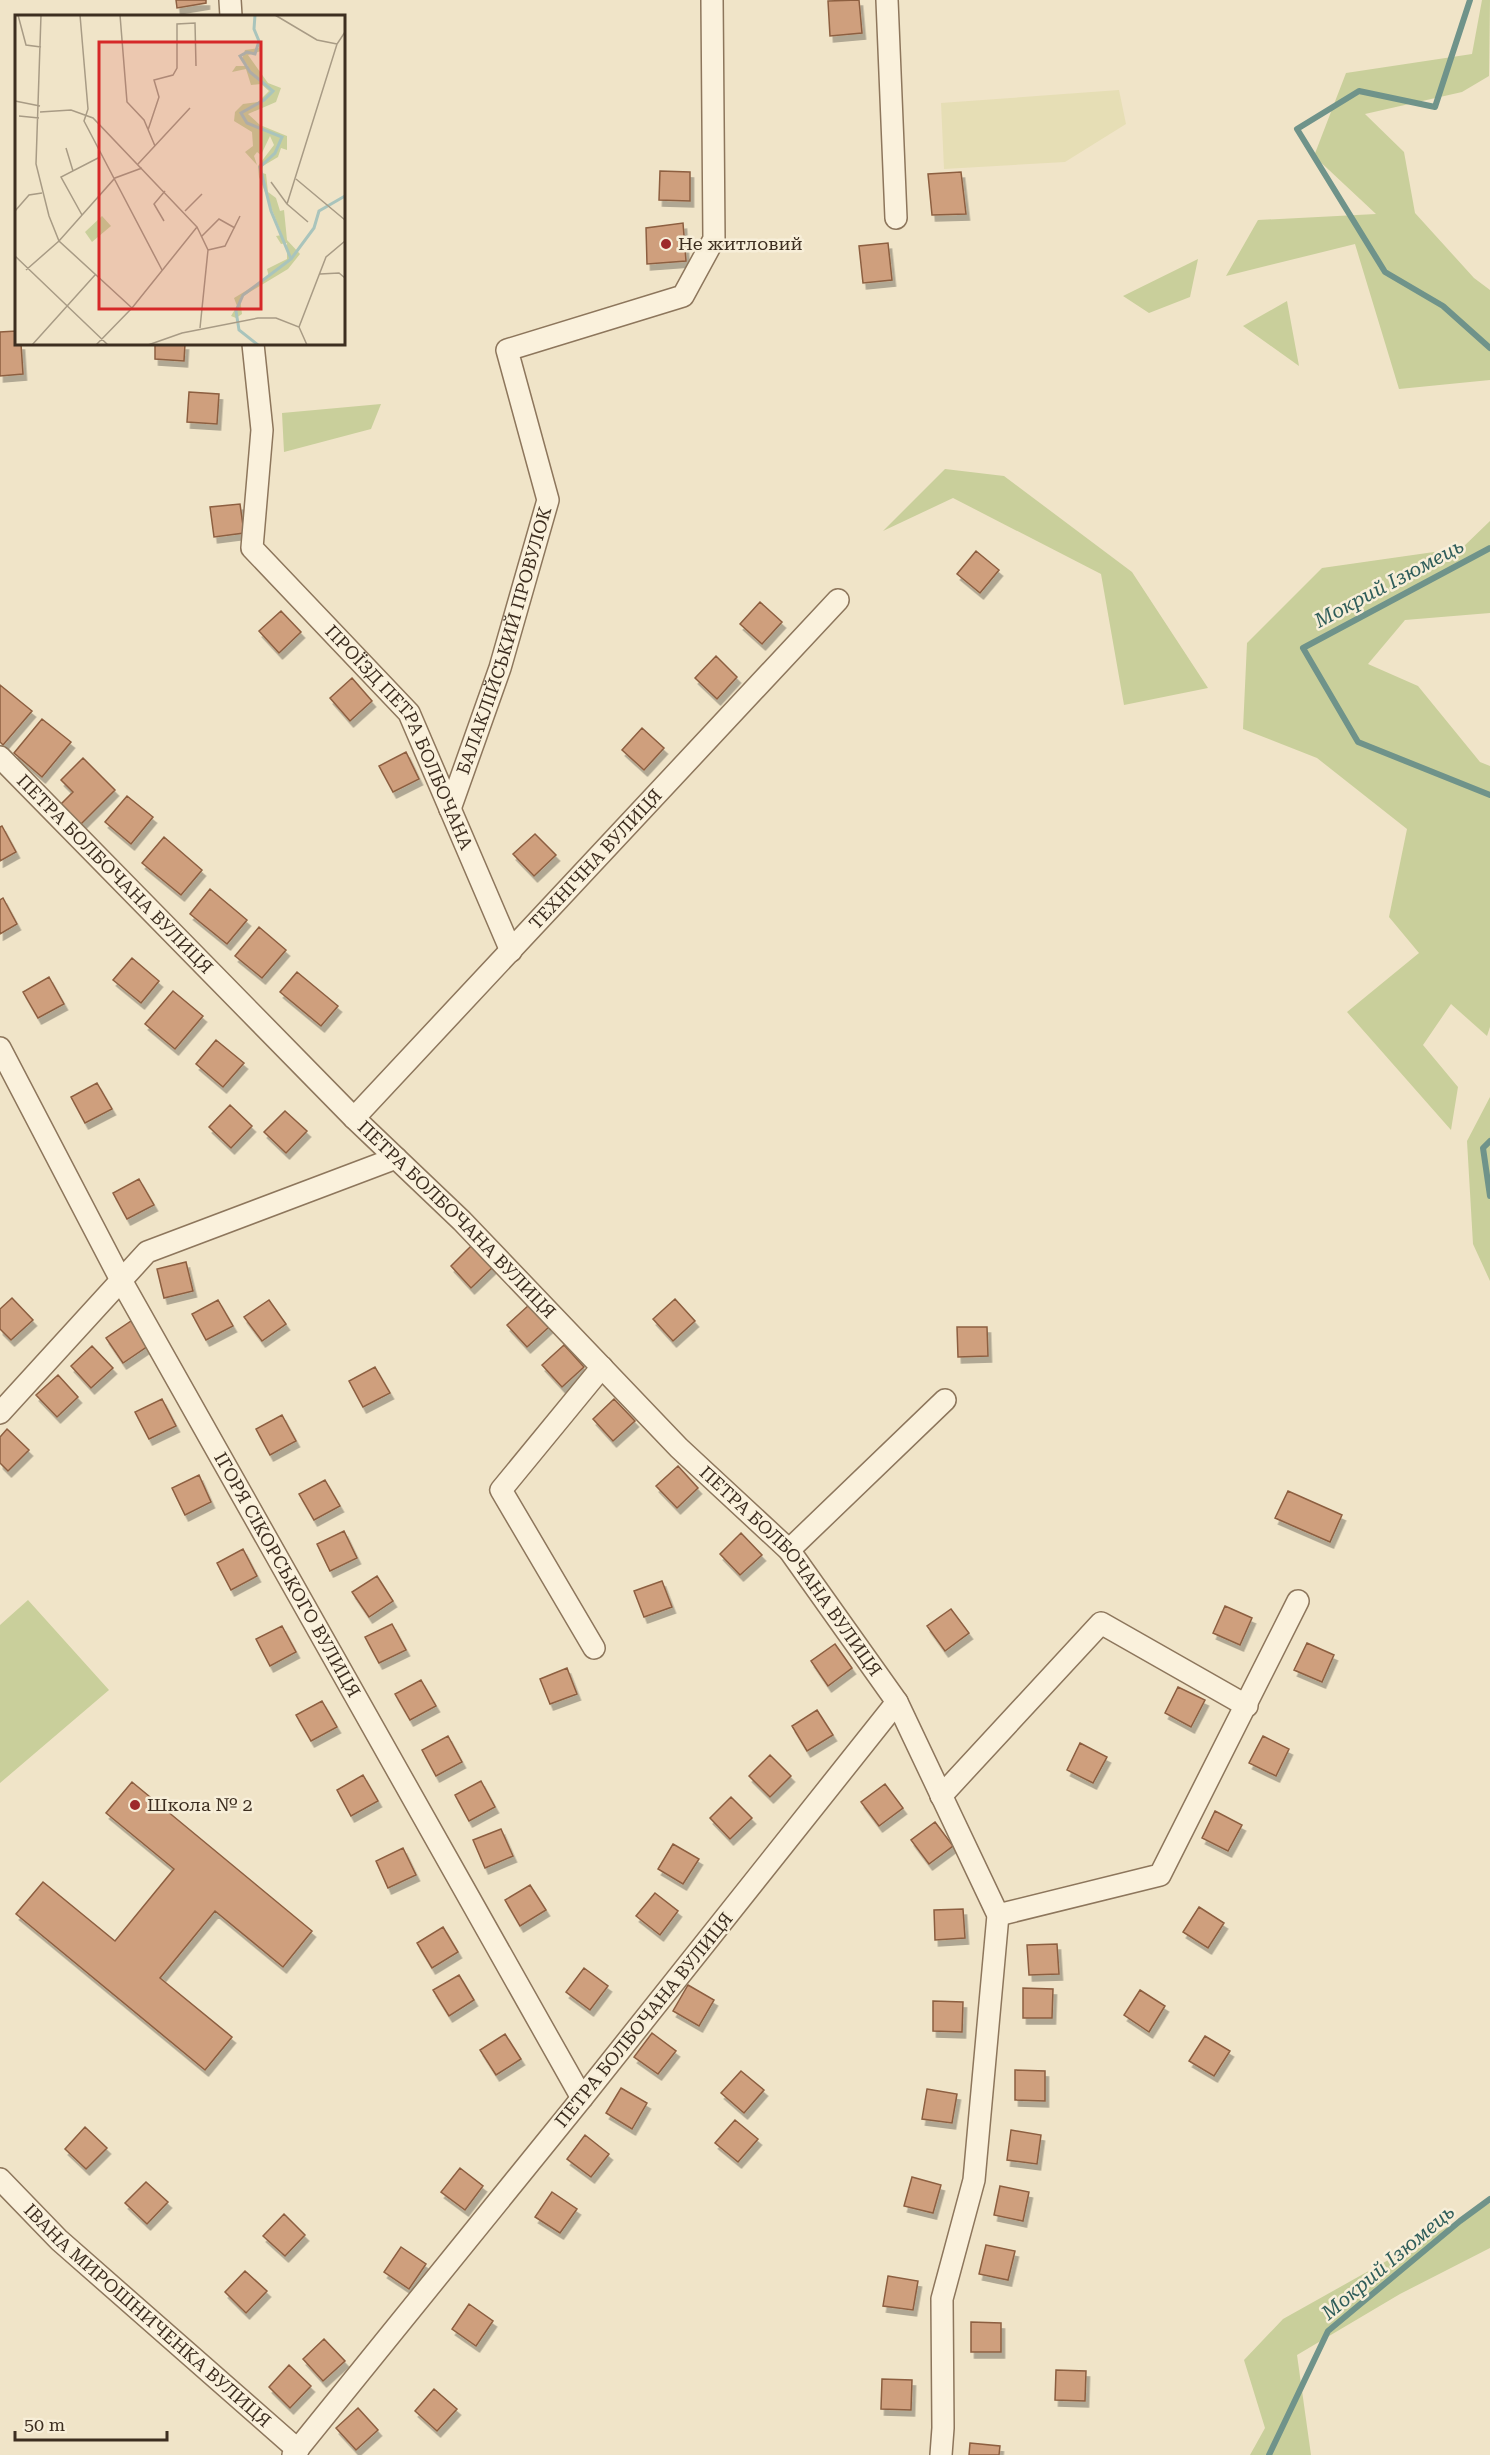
<svg xmlns="http://www.w3.org/2000/svg" width="1490" height="2455" viewBox="0 0 1490 2455" font-family="'Roboto Serif',serif">
	<defs>
		<filter id="shadow"><feDropShadow dx="3.5" dy="6" stdDeviation="0" flood-color="#0004"/></filter>
	</defs>
	<rect width="100%" height="100%" fill="#f0e4c8"/>
	<path fill="#e6deb5" d="M 1119,90 L 1126,124 L 1065,162 L 944,169 L 941,103 Z"/>
	<path fill="#c9cf9b" d="M 1482,0 L 1490,0 L 1489,76 L 1462,92 L 1365,114 L 1404,152 L 1415,213 L 1474,278 L 1490,290 L 1490,380 L 1399,389 L 1355,244 L 1226,276 L 1258,220 L 1376,214 L 1314,156 L 1346,73 L 1472,54 Z
		M 1198,259 L 1190,297 L 1149,313 L 1123,296 Z
		M 1287,301 L 1299,366 L 1243,326 Z
		M 381,404 L 371,429 L 284,452 L 282,413 Z
		M 945,469 L 1004,476 L 1132,572 L 1208,688 L 1124,705 L 1101,574 L 953,498 L 883,531 Z
		M 1490,521 L 1490,613 L 1405,620 L 1368,664 L 1418,686 L 1480,762 L 1490,766 L 1490,1027 L 1487,1036 L 1451,1004 L 1423,1045 L 1458,1087 L 1451,1130 L 1347,1012 L 1419,953 L 1389,917 L 1407,829 L 1317,758 L 1243,729 L 1247,643 L 1322,568 L 1462,548 Z
		M 1490,1097 L 1490,1281 L 1473,1244 L 1467,1141 Z
		M 28,1600 L 109,1690 L 0,1783 L 0,1625 Z
		M 1490,2203 L 1490,2248 L 1400,2294 L 1297,2355 L 1311,2455 L 1250,2455 L 1265,2428 L 1244,2360 L 1283,2319 Z"/>
	<g fill="none" stroke-linecap="round" stroke-linejoin="round">
		<path stroke="#6f938a" stroke-width="6" d="M 1470,0 L 1435,107 L 1359,91 L 1297,129 L 1385,272 L 1443,306 L 1490,348
			M 1490,548 L 1303,648 L 1358,742 L 1490,795
			M 1490,1141 L 1483,1148 L 1490,1196
			M 1269,2455 L 1328,2331 L 1460,2221 L 1490,2199"/>
	</g>
	<path fill="#cf9f7d" stroke="#8d5f41" stroke-width="1.5" filter="url(#shadow)" d="M 176,0 L 206,0 L 206,3 L 177,8 Z
		M 859,0 L 862,33 L 830,36 L 828,1 Z
		M 660,171 L 690,172 L 690,201 L 659,200 Z
		M 961,172 L 966,214 L 932,215 L 928,174 Z
		M 683,223 L 686,261 L 647,264 L 646,228 Z
		M 888,243 L 892,280 L 863,283 L 859,246 Z
		M 16,331 L 16,344 L 21,344 L 23,374 L 0,376 L 0,332 Z
		M 155,344 L 185,344 L 184,361 L 155,359 Z
		M 189,392 L 219,394 L 217,424 L 187,422 Z
		M 240,504 L 244,533 L 214,537 L 210,507 Z
		M 976,551 L 999,570 L 980,593 L 957,574 Z
		M 760,602 L 782,622 L 762,644 L 740,624 Z
		M 281,611 L 301,632 L 279,653 L 259,631 Z
		M 716,656 L 737,677 L 717,699 L 695,678 Z
		M 352,678 L 372,701 L 350,721 L 330,698 Z
		M 0,685 L 32,711 L 3,745 L 0,742 Z
		M 42,719 L 71,742 L 42,777 L 14,753 Z
		M 642,728 L 664,748 L 644,770 L 622,750 Z
		M 406,752 L 419,779 L 393,792 L 379,766 Z
		M 83,758 L 115,790 L 81,824 L 61,804 L 73,792 L 61,780 Z
		M 127,796 L 153,817 L 131,844 L 105,822 Z
		M 2,826 L 16,852 L 0,861 L 0,827 Z
		M 535,834 L 556,855 L 534,876 L 513,854 Z
		M 164,837 L 202,870 L 181,895 L 142,863 Z
		M 210,889 L 247,920 L 227,944 L 190,914 Z
		M 3,898 L 17,924 L 0,934 L 0,900 Z
		M 259,927 L 286,950 L 262,978 L 235,956 Z
		M 132,958 L 159,981 L 141,1003 L 113,980 Z
		M 297,972 L 338,1006 L 321,1026 L 280,992 Z
		M 49,977 L 64,1004 L 38,1018 L 23,992 Z
		M 173,991 L 203,1016 L 175,1049 L 145,1024 Z
		M 216,1040 L 244,1063 L 223,1087 L 196,1064 Z
		M 97,1083 L 112,1109 L 85,1123 L 71,1097 Z
		M 230,1105 L 252,1126 L 231,1148 L 209,1127 Z
		M 285,1111 L 307,1131 L 286,1153 L 264,1132 Z
		M 139,1179 L 154,1205 L 127,1219 L 113,1193 Z
		M 472,1245 L 493,1267 L 471,1288 L 451,1266 Z
		M 186,1262 L 193,1291 L 164,1298 L 157,1269 Z
		M 12,1298 L 33,1320 L 11,1340 L 0,1329 L 0,1309 Z
		M 675,1299 L 695,1321 L 673,1341 L 653,1319 Z
		M 218,1300 L 233,1326 L 206,1340 L 192,1314 Z
		M 269,1300 L 286,1324 L 262,1341 L 244,1317 Z
		M 529,1305 L 549,1327 L 527,1347 L 507,1325 Z
		M 131,1321 L 148,1346 L 123,1363 L 106,1338 Z
		M 957,1327 L 987,1327 L 988,1356 L 958,1357 Z
		M 564,1345 L 584,1367 L 562,1387 L 542,1365 Z
		M 92,1346 L 113,1368 L 91,1388 L 71,1366 Z
		M 375,1367 L 390,1393 L 363,1407 L 349,1381 Z
		M 58,1375 L 78,1397 L 57,1417 L 36,1395 Z
		M 162,1399 L 176,1426 L 149,1439 L 135,1412 Z
		M 614,1399 L 635,1421 L 613,1441 L 593,1419 Z
		M 282,1415 L 296,1441 L 270,1455 L 256,1429 Z
		M 7,1429 L 29,1450 L 8,1471 L 0,1463 L 0,1437 Z
		M 678,1466 L 698,1488 L 677,1508 L 656,1486 Z
		M 199,1475 L 211,1502 L 185,1515 L 172,1488 Z
		M 325,1480 L 340,1506 L 314,1520 L 299,1494 Z
		M 1288,1491 L 1342,1515 L 1330,1542 L 1275,1518 Z
		M 344,1531 L 357,1558 L 330,1571 L 317,1544 Z
		M 741,1533 L 762,1555 L 740,1575 L 720,1554 Z
		M 243,1549 L 257,1576 L 231,1590 L 217,1563 Z
		M 377,1576 L 393,1601 L 369,1617 L 352,1592 Z
		M 662,1581 L 672,1607 L 644,1617 L 634,1591 Z
		M 1225,1606 L 1252,1618 L 1240,1645 L 1213,1633 Z
		M 951,1609 L 969,1633 L 945,1651 L 927,1626 Z
		M 392,1624 L 406,1650 L 379,1663 L 365,1637 Z
		M 282,1626 L 296,1652 L 270,1666 L 256,1639 Z
		M 1307,1643 L 1334,1655 L 1322,1682 L 1294,1670 Z
		M 835,1644 L 852,1668 L 828,1686 L 811,1661 Z
		M 567,1668 L 577,1694 L 550,1704 L 540,1679 Z
		M 421,1680 L 436,1706 L 410,1720 L 395,1694 Z
		M 1178,1687 L 1205,1700 L 1191,1727 L 1165,1713 Z
		M 322,1701 L 337,1727 L 311,1741 L 296,1715 Z
		M 817,1710 L 833,1735 L 807,1751 L 792,1726 Z
		M 448,1736 L 462,1762 L 436,1776 L 422,1750 Z
		M 1263,1736 L 1289,1749 L 1276,1776 L 1249,1763 Z
		M 1080,1743 L 1107,1757 L 1093,1783 L 1067,1770 Z
		M 770,1755 L 791,1776 L 770,1797 L 749,1776 Z
		M 363,1775 L 378,1801 L 351,1816 L 337,1790 Z
		M 481,1781 L 495,1807 L 469,1821 L 455,1795 Z
		M 132,1782 L 312,1931 L 283,1967 L 215,1911 L 160,1978 L 232,2037 L 205,2070 L 16,1914 L 43,1882 L 115,1941 L 174,1869 L 106,1813 Z
		M 885,1784 L 903,1808 L 879,1826 L 861,1802 Z
		M 731,1797 L 752,1818 L 730,1839 L 710,1818 Z
		M 1215,1811 L 1242,1825 L 1228,1851 L 1202,1838 Z
		M 935,1822 L 953,1846 L 929,1864 L 911,1840 Z
		M 501,1829 L 513,1856 L 485,1868 L 473,1840 Z
		M 673,1844 L 699,1859 L 683,1884 L 658,1869 Z
		M 403,1848 L 416,1875 L 388,1888 L 376,1861 Z
		M 530,1885 L 546,1910 L 520,1926 L 505,1900 Z
		M 655,1893 L 678,1911 L 660,1935 L 636,1916 Z
		M 1199,1907 L 1224,1923 L 1208,1948 L 1183,1932 Z
		M 963,1909 L 965,1938 L 935,1940 L 934,1910 Z
		M 443,1927 L 458,1952 L 432,1968 L 417,1943 Z
		M 1057,1944 L 1059,1974 L 1029,1975 L 1027,1945 Z
		M 584,1968 L 608,1986 L 590,2010 L 566,1992 Z
		M 459,1975 L 474,2000 L 449,2016 L 433,1990 Z
		M 688,1985 L 714,2000 L 699,2026 L 673,2011 Z
		M 1023,1988 L 1053,1989 L 1052,2018 L 1023,2018 Z
		M 1140,1990 L 1165,2006 L 1149,2032 L 1124,2015 Z
		M 933,2001 L 963,2002 L 962,2032 L 933,2031 Z
		M 652,2033 L 676,2051 L 658,2074 L 634,2057 Z
		M 505,2034 L 521,2059 L 496,2075 L 480,2050 Z
		M 1205,2036 L 1230,2051 L 1214,2076 L 1189,2061 Z
		M 1015,2070 L 1045,2071 L 1045,2101 L 1015,2100 Z
		M 741,2071 L 764,2090 L 744,2113 L 721,2093 Z
		M 621,2088 L 647,2103 L 632,2129 L 606,2113 Z
		M 927,2089 L 957,2094 L 952,2123 L 922,2119 Z
		M 735,2120 L 758,2139 L 738,2162 L 715,2143 Z
		M 85,2127 L 107,2148 L 86,2169 L 65,2149 Z
		M 1011,2130 L 1041,2135 L 1037,2164 L 1007,2160 Z
		M 585,2135 L 609,2154 L 591,2177 L 567,2159 Z
		M 460,2168 L 483,2186 L 465,2210 L 441,2192 Z
		M 912,2177 L 941,2185 L 933,2213 L 904,2206 Z
		M 146,2182 L 168,2202 L 147,2224 L 125,2203 Z
		M 1000,2186 L 1029,2192 L 1023,2221 L 994,2215 Z
		M 552,2192 L 577,2209 L 560,2233 L 535,2217 Z
		M 284,2214 L 305,2235 L 285,2256 L 263,2236 Z
		M 986,2245 L 1015,2251 L 1008,2280 L 979,2274 Z
		M 401,2247 L 426,2264 L 409,2289 L 384,2272 Z
		M 245,2271 L 267,2291 L 246,2313 L 225,2292 Z
		M 888,2276 L 918,2281 L 913,2310 L 883,2306 Z
		M 469,2304 L 493,2321 L 476,2346 L 452,2329 Z
		M 971,2322 L 1001,2323 L 1001,2352 L 971,2352 Z
		M 324,2339 L 345,2361 L 323,2381 L 303,2359 Z
		M 289,2365 L 311,2386 L 290,2408 L 269,2387 Z
		M 1056,2370 L 1086,2371 L 1085,2401 L 1055,2400 Z
		M 882,2379 L 912,2380 L 911,2410 L 881,2409 Z
		M 434,2389 L 457,2409 L 437,2431 L 415,2411 Z
		M 358,2408 L 378,2430 L 356,2450 L 336,2428 Z
		M 970,2443 L 1000,2446 L 999,2455 L 969,2455 Z"/>
	<g fill="none" stroke-linecap="round" stroke-linejoin="round">
		<defs>
			<g id="street">
				<path d="M 230,0 L 231,16"/>
				<path d="M 887,0 L 896,218"/>
				<path id="s1" d="M 253,344 L 262,430 L 252,548 L 409,713 L 511,951"/>
				<path id="s2" d="M 0,757 L 354,1118 L 462,1221 L 679,1448 L 789,1550 L 897,1702 L 582,2098 L 293,2455"/>
				<path id="s3" d="M 450,809 L 500,668 L 548,500 L 507,350 L 683,296 L 714,239 L 712,0"/>
				<path id="s4" d="M 0,1048 L 122,1282 L 582,2098"/>
				<path id="s5" d="M 354,1118 L 838,600"/>
				<path d="M 0,1413 L 147,1252 L 396,1158"/>
				<path d="M 789,1550 L 945,1400"/>
				<path d="M 594,1648 L 501,1490 L 602,1367"/>
				<path d="M 897,1702 L 998,1915 L 974,2180 L 942,2299 L 943,2428 L 941,2455"/>
				<path d="M 941,1796 L 1101,1623 L 1247,1706"/>
				<path d="M 998,1915 L 1160,1875 L 1298,1601"/>
				<path id="s6" d="M 0,2179 L 59,2240 L 298,2450"/>
			</g>
		</defs>
		<use href="#street" stroke="#8d765c" stroke-width="24"/>
		<use href="#street" stroke="#faf1dc" stroke-width="21"/>
	</g>
	<g fill="#9e2a2b" stroke="#f7eed8" stroke-width="2">
		<circle cx="666" cy="244" r="6"/>
		<circle cx="135" cy="1805" r="6"/>
	</g>
	<g text-anchor="middle" stroke-width="5" stroke-linejoin="round" paint-order="stroke">
		<g font-size="18" fill="#3d2e20" stroke="#f7eed8" text-anchor="start">
			<text x="678" y="250">Не житловий</text>
			<text x="147" y="1811">Школа № 2</text>
		</g>
		<g font-size="18" fill="#3d2e20" stroke="#f7eed8">
			<text dy="6" stroke="none"><textPath href="#s3" startOffset="177">БАЛАКЛІЙСЬКИЙ ПРОВУЛОК</textPath></text>
			<text dy="6" stroke="none"><textPath href="#s1" startOffset="448">ПРОЇЗД ПЕТРА БОЛБОЧАНА</textPath></text>
			<text dy="6" stroke="none"><textPath href="#s5" startOffset="354">ТЕХНІЧНА ВУЛИЦЯ</textPath></text>
			<text dy="6" stroke="none"><textPath href="#s2" startOffset="164">ПЕТРА БОЛБОЧАНА ВУЛИЦЯ</textPath></text>
			<text dy="6" stroke="none"><textPath href="#s2" startOffset="650">ПЕТРА БОЛБОЧАНА ВУЛИЦЯ</textPath></text>
			<text dy="6" stroke="none"><textPath href="#s2" startOffset="1136">ПЕТРА БОЛБОЧАНА ВУЛИЦЯ</textPath></text>
			<text dy="6" stroke="none"><textPath href="#s4" startOffset="600">ІГОРЯ СІКОРСЬКОГО ВУЛИЦЯ</textPath></text>
			<text transform="translate(644 2020) rotate(-51)" y="6">ПЕТРА БОЛБОЧАНА ВУЛИЦЯ</text>
			<text dy="6" stroke="none"><textPath href="#s6" startOffset="201">ІВАНА МИРОШНИЧЕНКА ВУЛИЦЯ</textPath></text>
		</g>
		<g font-size="20" font-style="italic" fill="#2f5d5a" stroke="#f7eed8">
			<text transform="translate(1389 583) rotate(-28)" y="7">Мокрий Ізюмець</text>
			<text transform="translate(1388 2262) rotate(-40)" y="7">Мокрий Ізюмець</text>
		</g>
	</g>
	<g transform="translate(15 15)">
		<rect width="330" height="330" fill="#f0e4c8"/>
		<path d="M 245,27 L 246,36 L 233,40 L 253,68 L 266,73 L 261,87 L 233,99 L 245,110 L 272,121 L 272,135 L 266,133 L 263,142 L 248,151 L 247,158 L 251,159 L 253,177 L 261,183 L 265,196 L 269,195 L 272,225 L 285,239 L 273,254 L 225,283 L 227,299 L 221,303 L 216,301 L 222,291 L 219,283 L 254,262 L 252,254 L 272,244 L 272,228 L 266,229 L 261,221 L 267,220 L 244,162 L 243,151 L 259,130 L 255,121 L 246,140 L 242,137 L 239,141 L 242,150 L 230,137 L 238,131 L 237,117 L 219,106 L 220,97 L 228,89 L 243,87 L 254,76 L 246,69 L 236,70 L 231,54 L 217,57 L 221,51 L 233,51 L 227,44 L 230,35 L 244,33 ZM 87,201 L 96,211 L 77,227 L 70,217 Z" fill="#c9cf9b"/>
		<path fill="none" stroke="#a9c4bc" stroke-width="3" d="M 240,0 L 239,14 L 244,26 L 240,39 L 232,37 L 225,41 L 235,57 L 258,76 L 249,85 L 226,98 L 232,108 L 267,122 L 260,138 L 245,152 L 256,196 L 276,244 L 228,280 L 221,296 L 224,315 L 243,330M 276,244 L 299,213 L 304,196 L 330,181"/>
		<path fill="none" stroke="#a89b85" stroke-width="1.5" d="M 3,0 L 11,30 L 26,32M 26,0 L 21,149 L 34,201 L 44,226 L 117,293M 65,0 L 73,94 L 69,106 L 147,255M 105,0 L 112,87 L 129,105 L 140,131M 260,0 L 302,25 L 322,29M 0,86 L 25,91M 25,97 L 56,95 L 78,103 L 182,212 L 117,293 L 81,330M 4,101 L 24,103M 133,115 L 144,82 L 139,65 L 158,60 L 162,53 L 162,9 L 180,8 L 181,51M 51,133 L 58,156M 123,149 L 175,93M 281,164 L 330,205M 256,167 L 272,189M 0,196 L 14,180 L 27,178M 170,196 L 187,179M 67,200 L 46,162 L 85,142M 149,206 L 139,189 L 150,176M 293,207 L 272,189 L 322,29 L 330,17M 182,212 L 193,235 L 185,313M 186,222 L 204,204 L 220,213M 193,235 L 210,231 L 225,201M 0,241 L 93,330M 11,255 L 44,226 L 100,163 L 127,153M 305,259 L 324,258 L 330,263M 284,312 L 311,242 L 330,226M 17,330 L 80,260M 133,330 L 167,318 L 243,303 L 261,303 L 284,312 L 292,330"/>
		<path fill="#d62828" fill-opacity="0.15" stroke="#d62828" stroke-width="3" d="M 84,27 L 246,27 L 246,294 L 84,294 Z"/>
		<rect width="330" height="330" fill="none" stroke="#3d2e20" stroke-width="3"/>
	</g>
	<path d="M15 2431v9h152v-9" fill="none" stroke="#3d2e20" stroke-width="3"/>
	<text x="24" y="2431" font-size="18" fill="#3d2e20" stroke="#f7eed8" stroke-width="4.5" paint-order="stroke">50 m</text>
</svg>
